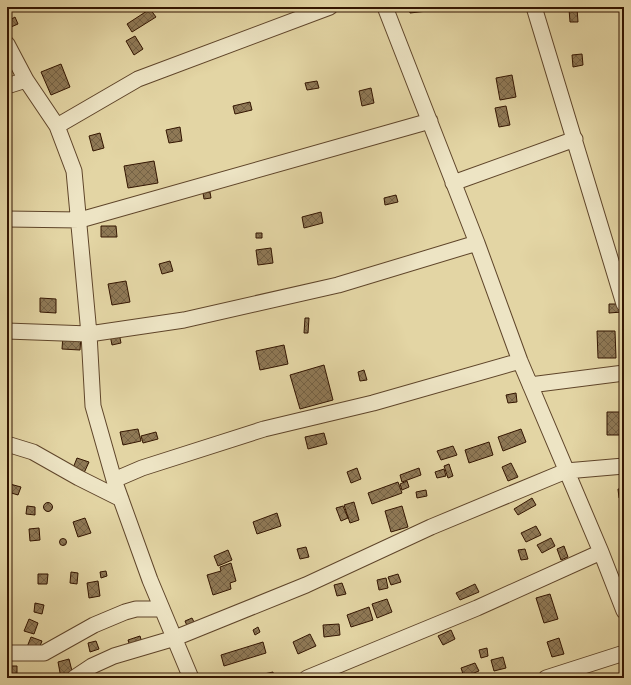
<svg xmlns="http://www.w3.org/2000/svg" width="631" height="685" viewBox="0 0 631 685" font-family="Alegreya,serif">
	<defs>
		<pattern id="building-cross-hatch" width="8" height="8" patternUnits="userSpaceOnUse"><rect width="8" height="8" fill="#8f7956"/><path d="M0 0l8 8M0 8l8-8" fill="none" stroke="#756245"/></pattern>
	</defs>
	<rect width="100%" height="100%" fill="#e3d5a4"/>
	<filter id="stains"><feTurbulence type="fractalNoise" baseFrequency=".005" numOctaves="4"/><feColorMatrix values="0 0 0 0 .2 0 0 0 0 .09 0 0 0 0 .02 0 0 0 .5 -.17"/></filter>
	<radialGradient id="worn" r=".72"><stop offset=".6" stop-color="#630" stop-opacity="0"/><stop offset="1" stop-color="#630" stop-opacity=".3"/></radialGradient>
	<path fill="url(#building-cross-hatch)" stroke="#331501" d="M 409,7 L 436,7 L 436,10 L 410,13 Z
		M 577,8 L 578,22 L 570,22 L 569,9 Z
		M 150,9 L 156,17 L 132,32 L 127,24 Z
		M 15,17 L 18,24 L 11,27 L 8,21 Z
		M 135,36 L 143,49 L 134,55 L 126,41 Z
		M 582,54 L 583,65 L 573,67 L 572,55 Z
		M 61,64 L 70,87 L 51,95 L 41,72 Z
		M 512,75 L 516,97 L 500,100 L 496,78 Z
		M 317,81 L 319,88 L 307,90 L 305,83 Z
		M 371,88 L 374,103 L 362,106 L 359,91 Z
		M 250,102 L 252,110 L 235,114 L 233,106 Z
		M 506,106 L 510,125 L 499,127 L 495,108 Z
		M 180,127 L 182,141 L 169,143 L 166,130 Z
		M 100,133 L 104,148 L 93,151 L 89,136 Z
		M 154,161 L 158,183 L 128,188 L 124,166 Z
		M 210,192 L 211,198 L 204,199 L 203,193 Z
		M 396,195 L 398,202 L 385,205 L 384,198 Z
		M 321,212 L 323,223 L 304,228 L 302,217 Z
		M 101,226 L 116,226 L 117,237 L 101,237 Z
		M 256,233 L 262,233 L 262,238 L 256,238 Z
		M 271,248 L 273,263 L 258,265 L 256,250 Z
		M 170,261 L 173,271 L 162,274 L 159,264 Z
		M 126,281 L 130,302 L 112,305 L 108,284 Z
		M 40,298 L 56,299 L 56,313 L 40,312 Z
		M 609,304 L 622,304 L 622,312 L 609,313 Z
		M 305,318 L 309,318 L 308,333 L 304,333 Z
		M 597,331 L 615,331 L 616,358 L 598,358 Z
		M 119,333 L 121,343 L 112,345 L 110,335 Z
		M 63,335 L 81,336 L 80,350 L 62,349 Z
		M 284,345 L 288,364 L 260,370 L 256,351 Z
		M 324,365 L 333,400 L 300,409 L 290,375 Z
		M 364,370 L 367,380 L 360,381 L 358,372 Z
		M 516,393 L 517,402 L 508,403 L 506,395 Z
		M 607,412 L 623,412 L 623,435 L 607,435 Z
		M 138,429 L 141,441 L 123,445 L 120,432 Z
		M 521,429 L 526,442 L 503,451 L 498,437 Z
		M 156,432 L 158,439 L 143,443 L 141,436 Z
		M 324,433 L 327,444 L 308,449 L 305,437 Z
		M 489,442 L 493,455 L 469,463 L 465,450 Z
		M 453,446 L 457,455 L 441,460 L 437,451 Z
		M 77,458 L 89,462 L 84,473 L 73,468 Z
		M 511,463 L 518,477 L 508,481 L 502,467 Z
		M 449,464 L 453,476 L 448,478 L 444,466 Z
		M 357,468 L 361,479 L 351,483 L 347,472 Z
		M 419,468 L 421,475 L 402,482 L 400,475 Z
		M 444,469 L 446,476 L 437,478 L 435,472 Z
		M 407,481 L 409,487 L 402,490 L 400,484 Z
		M 398,482 L 402,493 L 372,504 L 368,493 Z
		M 10,484 L 21,487 L 18,495 L 8,492 Z
		M 618,489 L 624,489 L 624,498 L 619,498 Z
		M 426,490 L 427,496 L 417,498 L 416,492 Z
		M 532,498 L 536,505 L 518,515 L 514,509 Z
		M 354,502 L 359,520 L 350,523 L 344,505 Z
		M43.5 507a4.5 4.5 0 1 1 9 0a4.5 4.5 0 1 1-9 0Z
		M 27,506 L 35,507 L 35,515 L 26,514 Z
		M 343,506 L 348,518 L 341,521 L 336,508 Z
		M 402,506 L 408,527 L 391,532 L 385,511 Z
		M 277,513 L 281,526 L 257,534 L 253,522 Z
		M 85,518 L 91,533 L 78,537 L 73,522 Z
		M 536,526 L 541,535 L 526,542 L 521,533 Z
		M 39,528 L 40,540 L 30,541 L 29,529 Z
		M 551,538 L 555,546 L 542,553 L 537,545 Z
		M59.5 542a3.5 3.5 0 1 1 7 0a3.5 3.5 0 1 1-7 0Z
		M 564,546 L 568,557 L 561,560 L 557,549 Z
		M 306,547 L 309,557 L 300,559 L 297,549 Z
		M 525,549 L 528,559 L 521,560 L 518,550 Z
		M 228,550 L 232,560 L 218,566 L 214,556 Z
		M 231,563 L 236,581 L 230,583 L 231,589 L 213,595 L 207,575 L 221,571 L 220,567 Z
		M 106,571 L 107,576 L 101,578 L 100,572 Z
		M 71,572 L 78,573 L 77,584 L 70,583 Z
		M 38,574 L 48,574 L 47,584 L 38,584 Z
		M 398,574 L 401,582 L 391,585 L 388,577 Z
		M 386,578 L 388,588 L 379,590 L 377,580 Z
		M 98,581 L 100,596 L 89,598 L 87,583 Z
		M 342,583 L 346,594 L 337,596 L 334,585 Z
		M 475,584 L 479,592 L 460,600 L 456,593 Z
		M 550,594 L 558,619 L 544,623 L 536,598 Z
		M 387,599 L 392,612 L 377,618 L 372,604 Z
		M 35,603 L 44,605 L 42,614 L 34,612 Z
		M 369,607 L 373,620 L 351,627 L 347,615 Z
		M 192,618 L 195,624 L 188,628 L 185,621 Z
		M 29,619 L 38,623 L 34,634 L 24,631 Z
		M 339,624 L 340,635 L 324,637 L 323,625 Z
		M 258,627 L 260,632 L 255,635 L 253,630 Z
		M 451,630 L 455,639 L 443,645 L 438,636 Z
		M 310,634 L 316,646 L 298,654 L 293,642 Z
		M 140,636 L 143,646 L 131,650 L 128,640 Z
		M 31,637 L 42,641 L 38,651 L 27,647 Z
		M 559,638 L 564,654 L 552,657 L 547,642 Z
		M 96,641 L 99,649 L 90,652 L 88,643 Z
		M 263,642 L 266,653 L 224,666 L 221,655 Z
		M 487,648 L 488,656 L 481,658 L 479,650 Z
		M 503,657 L 506,668 L 494,671 L 491,660 Z
		M 69,659 L 73,675 L 61,678 L 58,662 Z
		M 475,663 L 479,671 L 464,677 L 461,668 Z
		M 9,666 L 17,666 L 17,676 L 9,676 Z
		M 273,672 L 274,678 L 265,678 L 264,674 Z"/>
	<g fill="none" stroke-linecap="round" stroke-linejoin="round">
		<defs>
			<path id="minor" d="M 385,7 L 477,243 L 520,361 L 601,552 L 624,611
				M 534,7 L 624,304
				M 7,44 L 26,80 L 57,126 L 74,171 L 89,334 L 93,406 L 114,480
				M 7,86 L 26,80
				M 57,126 L 138,79 L 330,7
				M 453,183 L 575,139
				M 7,219 L 80,220 L 430,121
				M 7,331 L 89,334 L 184,320 L 338,285 L 477,243
				M 530,385 L 624,373
				M 7,444 L 33,452 L 79,478 L 121,499
				M 11,653 L 44,653 L 94,625 L 125,612 L 136,609 L 162,609
				M 74,678 L 92,666 L 114,656 L 175,638 L 306,585 L 431,527 L 566,471 L 624,466
				M 191,678 L 150,580 L 114,480 L 142,468 L 264,429 L 373,403 L 520,361
				M 307,678 L 477,608 L 601,552
				M 546,678 L 624,653"/>
		</defs>
		<use href="#minor" stroke="#5f452a" stroke-width="17"/>
		<use href="#minor" stroke="#ede4c4" stroke-width="15"/>
	</g>
	<rect width="631" height="685" fill="none" stroke="#e3d5a4" stroke-width="24"/>
	<rect x="8" y="8" width="615" height="669" fill="none" stroke="#331501" stroke-width="2"/>
	<rect x="12" y="12" width="607" height="661" fill="none" stroke="#331501"/>
	<rect width="100%" height="100%" filter="url(#stains)"/>
	<rect width="100%" height="100%" fill="url(#worn)"/>
</svg>
